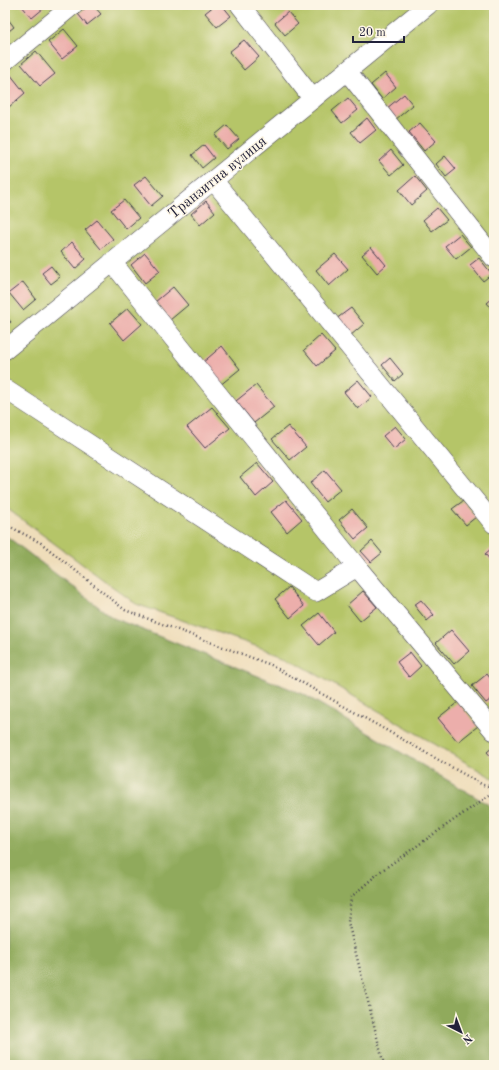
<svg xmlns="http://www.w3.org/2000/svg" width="499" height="1070" viewBox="0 0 499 1070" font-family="'Old Standard TT',serif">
	<rect width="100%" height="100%" fill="#fcf5e5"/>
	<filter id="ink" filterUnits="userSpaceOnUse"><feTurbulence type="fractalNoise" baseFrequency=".025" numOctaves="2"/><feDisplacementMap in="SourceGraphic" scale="8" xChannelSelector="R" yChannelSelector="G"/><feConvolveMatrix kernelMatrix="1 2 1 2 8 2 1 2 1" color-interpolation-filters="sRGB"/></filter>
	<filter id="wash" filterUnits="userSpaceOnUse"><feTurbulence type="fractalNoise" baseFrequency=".012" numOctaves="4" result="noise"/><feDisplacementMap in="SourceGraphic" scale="16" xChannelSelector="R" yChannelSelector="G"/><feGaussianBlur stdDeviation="0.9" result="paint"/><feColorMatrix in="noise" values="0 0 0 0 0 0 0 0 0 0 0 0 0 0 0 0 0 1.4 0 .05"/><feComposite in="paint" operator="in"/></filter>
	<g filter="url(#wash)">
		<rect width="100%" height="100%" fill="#efddba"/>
		<path fill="#b5c567" stroke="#6c7451" d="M 5,5 L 494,5 L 494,779 L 287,657 L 136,604 L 5,507 Z"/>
		<path fill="#90aa5c" stroke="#59664c" d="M 5,535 L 113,618 L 303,694 L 494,808 L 494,1065 L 5,1065 Z"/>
		<g id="blocks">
			<path fill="#ecaeab" d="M 21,5 L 42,5 L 44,8 L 32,18 Z
				M 89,5 L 93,5 L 101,14 L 87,25 L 78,14 Z
				M 215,5 L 222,5 L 231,16 L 217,27 L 205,13 Z
				M 288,12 L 298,24 L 285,35 L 275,23 Z
				M 5,15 L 14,27 L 5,34 Z
				M 64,29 L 78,46 L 62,59 L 48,42 Z
				M 244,40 L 259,57 L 244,70 L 229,52 Z
				M 36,51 L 55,74 L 40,86 L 21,64 Z
				M 385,73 L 396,87 L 382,99 L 371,85 Z
				M 10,74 L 25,93 L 9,107 L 5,102 L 5,79 Z
				M 404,94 L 413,105 L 395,120 L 386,109 Z
				M 348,98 L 358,110 L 342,123 L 332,111 Z
				M 367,118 L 376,130 L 360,143 L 351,132 Z
				M 420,123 L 436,141 L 424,151 L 409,132 Z
				M 227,125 L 239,139 L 227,149 L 215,135 Z
				M 204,145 L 214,158 L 202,168 L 192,155 Z
				M 391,150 L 403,165 L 391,175 L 379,161 Z
				M 445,156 L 456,169 L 446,177 L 436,164 Z
				M 146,176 L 163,196 L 151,206 L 134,185 Z
				M 415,176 L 427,191 L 411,205 L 399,190 Z
				M 124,200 L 139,218 L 126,229 L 111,210 Z
				M 206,201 L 215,212 L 200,225 L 191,214 Z
				M 437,208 L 447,220 L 432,231 L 423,220 Z
				M 97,220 L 113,239 L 101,249 L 85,230 Z
				M 460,234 L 471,247 L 456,259 L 445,246 Z
				M 72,242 L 86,259 L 75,269 L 61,252 Z
				M 371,247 L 386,265 L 377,273 L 362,255 Z
				M 145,253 L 160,271 L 145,283 L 131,265 Z
				M 335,254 L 348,269 L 329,286 L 316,270 Z
				M 479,258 L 492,274 L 483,281 L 470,265 Z
				M 51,266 L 60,277 L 51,284 L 42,273 Z
				M 23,282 L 36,299 L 23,310 L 9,293 Z
				M 173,287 L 188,305 L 170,320 L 155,302 Z
				M 494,297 L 494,311 L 487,303 Z
				M 128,308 L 142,324 L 124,340 L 110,323 Z
				M 351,308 L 364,324 L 350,336 L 336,319 Z
				M 5,315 L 11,322 L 5,326 Z
				M 321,335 L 335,351 L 317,366 L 304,350 Z
				M 222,346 L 240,369 L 219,386 L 201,364 Z
				M 390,358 L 403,374 L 395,381 L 382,365 Z
				M 358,380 L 372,397 L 358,409 L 344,392 Z
				M 256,385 L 274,407 L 254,423 L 236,401 Z
				M 212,407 L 230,428 L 205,448 L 187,427 Z
				M 288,426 L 306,447 L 290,460 L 272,439 Z
				M 395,426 L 406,439 L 394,449 L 383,436 Z
				M 257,463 L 273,482 L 256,497 L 240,477 Z
				M 325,470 L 341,489 L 325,502 L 310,483 Z
				M 286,500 L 302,519 L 287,532 L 271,512 Z
				M 463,501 L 476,517 L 466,525 L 452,509 Z
				M 352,509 L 368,528 L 355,539 L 339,520 Z
				M 372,541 L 382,553 L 371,562 L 361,551 Z
				M 492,548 L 494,550 L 494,564 L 485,554 Z
				M 289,587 L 304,606 L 290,618 L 275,599 Z
				M 363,591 L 377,607 L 360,621 L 347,605 Z
				M 421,600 L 434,615 L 427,621 L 414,605 Z
				M 319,613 L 334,632 L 319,645 L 303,626 Z
				M 451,630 L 469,651 L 454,664 L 436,643 Z
				M 410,652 L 421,666 L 409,677 L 397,662 Z
				M 487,674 L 494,683 L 494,697 L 486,703 L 472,686 Z
				M 458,702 L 478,726 L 458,742 L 438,718 Z
				M 494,746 L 494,760 L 487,752 Z"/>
		</g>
	</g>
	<g filter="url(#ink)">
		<use href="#blocks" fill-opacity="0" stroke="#413e4e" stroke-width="1"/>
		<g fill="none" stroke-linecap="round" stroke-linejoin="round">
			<defs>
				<path id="minor" d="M 240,5 L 313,99
					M 5,61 L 73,5
					M 347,71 L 494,258
					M 213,180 L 494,524
					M 112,262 L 357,567
					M 5,350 L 428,5
					M 5,389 L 316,592 L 357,567 L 494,731"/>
			</defs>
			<use href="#minor" stroke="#413e4e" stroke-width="20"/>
			<path stroke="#413e4e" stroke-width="2.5" stroke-dasharray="1 3" stroke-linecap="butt" d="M 5,524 L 41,543 L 125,610 L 271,665 L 483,785 L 494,787
				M 384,1065 L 348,922 L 351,897 L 381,871 L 494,792"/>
			<use href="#minor" stroke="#fff" stroke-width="19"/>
		</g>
	</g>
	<g text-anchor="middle" stroke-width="3" stroke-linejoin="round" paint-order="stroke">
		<g font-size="15" fill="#22223b" stroke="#fcf5e5">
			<text transform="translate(217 177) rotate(-39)" y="5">Транзитна вулиця</text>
		</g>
	</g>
	<rect width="499" height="1070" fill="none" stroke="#fcf5e5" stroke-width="20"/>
	<g transform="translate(461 1032) rotate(138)" stroke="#fcf5e5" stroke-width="3" paint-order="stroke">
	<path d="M0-3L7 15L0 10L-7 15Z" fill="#22223b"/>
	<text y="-6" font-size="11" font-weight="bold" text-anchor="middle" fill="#22223b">N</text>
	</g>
	<path d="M353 36v6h51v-6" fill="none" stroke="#22223b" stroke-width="2"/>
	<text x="359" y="36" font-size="12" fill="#22223b" stroke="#fcf5e5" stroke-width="3" paint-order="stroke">20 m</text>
</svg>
